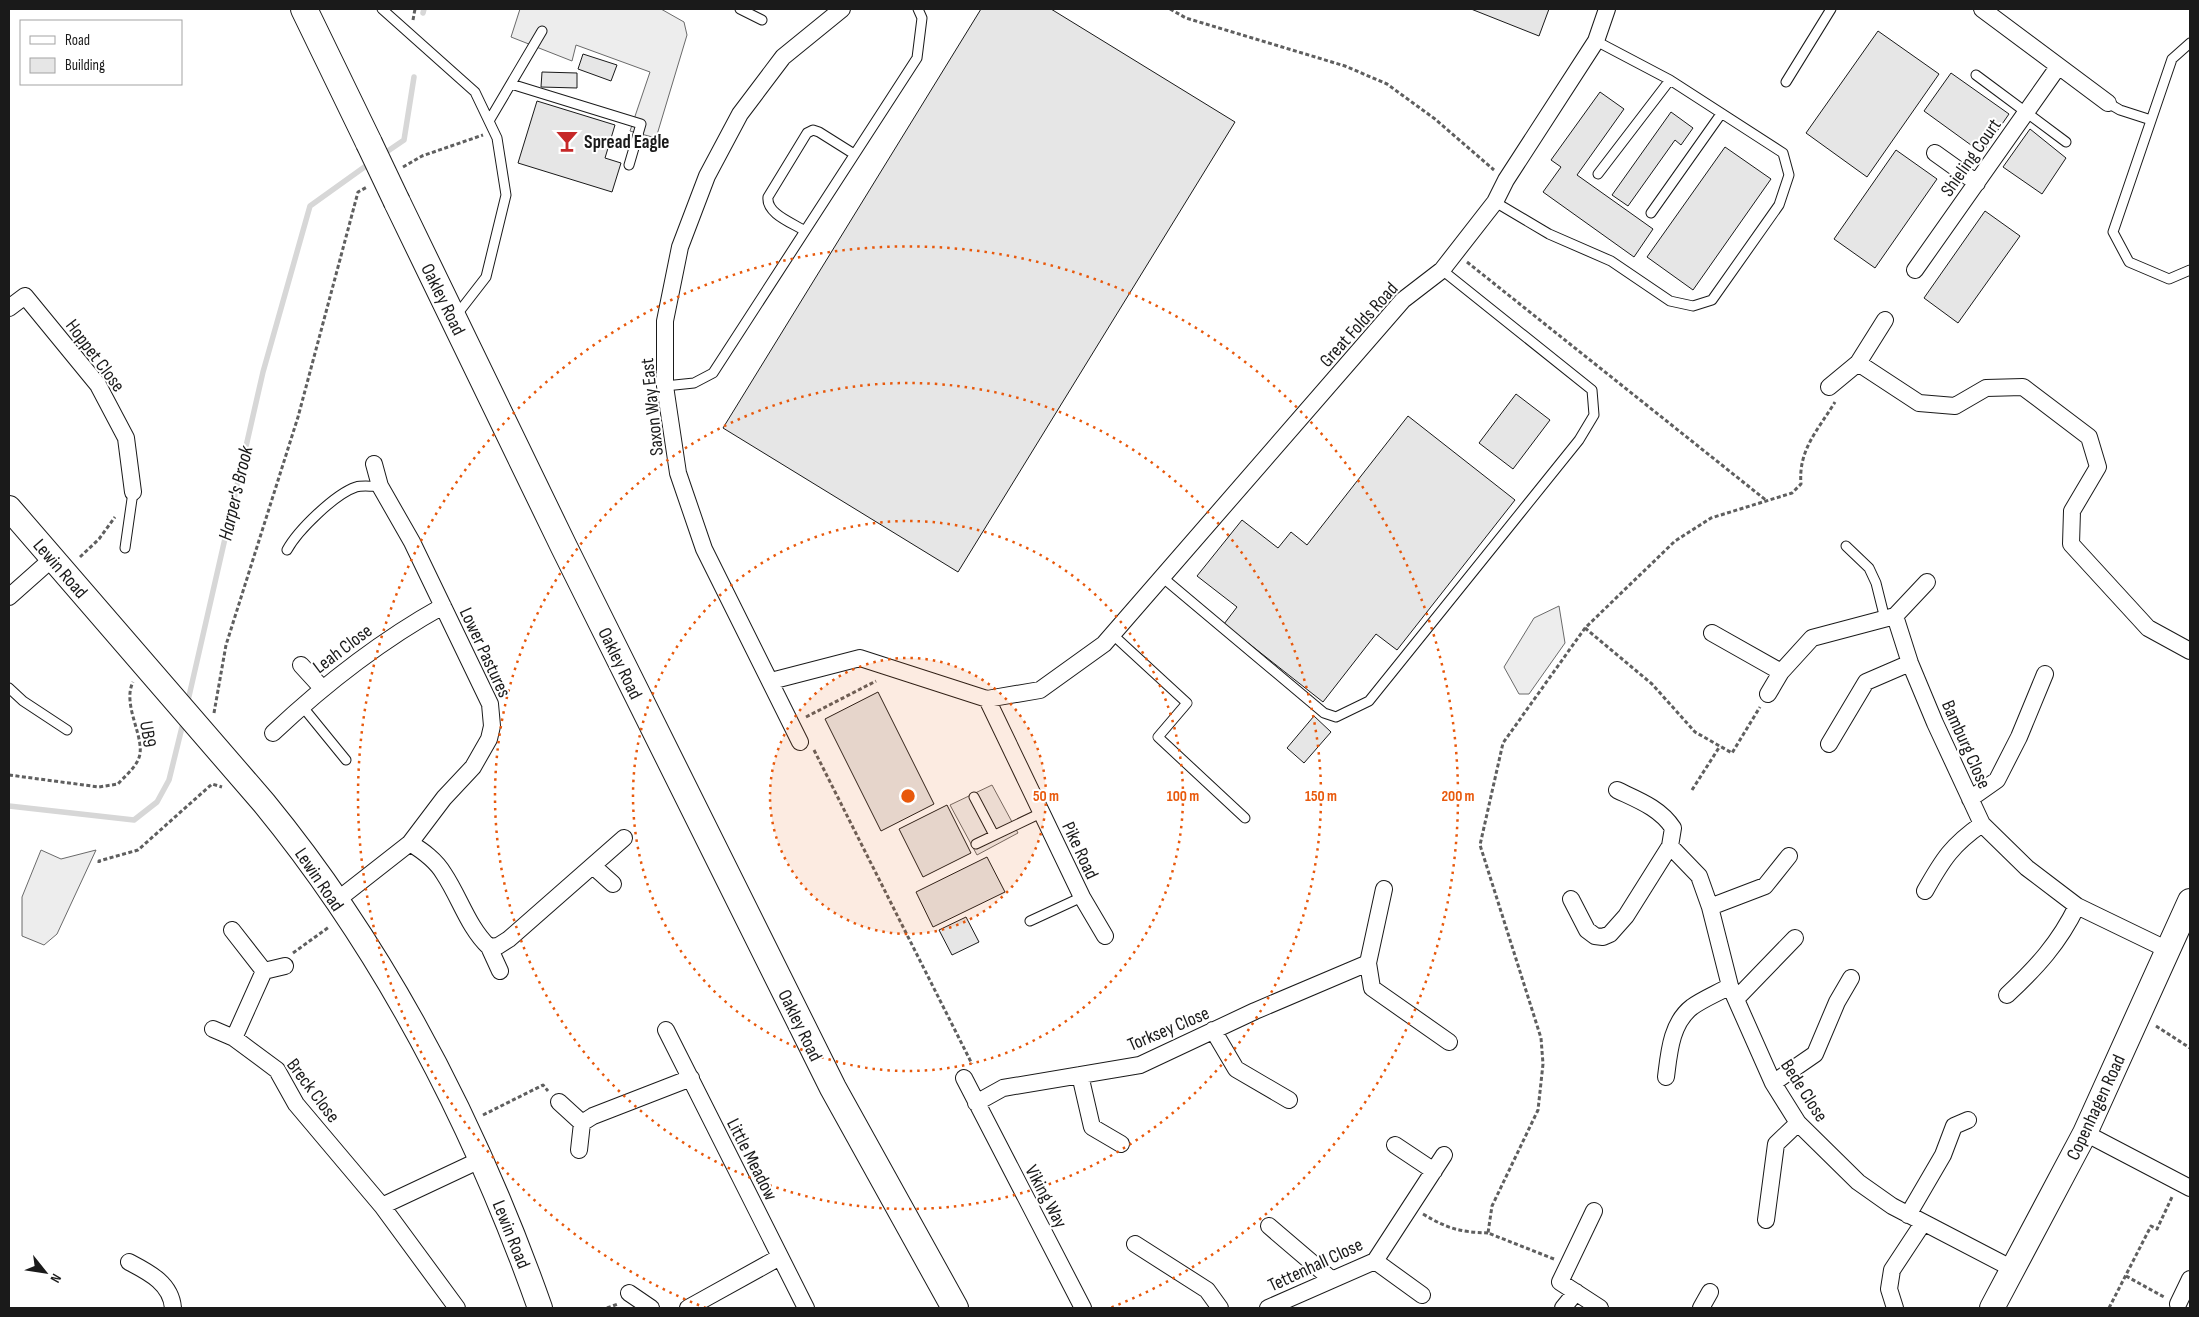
<svg xmlns="http://www.w3.org/2000/svg" width="2199" height="1317" viewBox="0 0 2199 1317" font-family="'Sofia Sans Condensed',sans-serif">
	<rect width="100%" height="100%" fill="#fff"/>
	<path fill="#ededed" stroke="#6a6a6a" d="M 520,9 L 661,9 L 684,22 L 687,35 L 656,138 L 630,131 L 650,72 L 576,45 L 572,61 L 511,37 Z
		M 1559,606 L 1565,643 L 1529,694 L 1519,694 L 1504,667 L 1534,618 Z
		M 992,785 L 1018,833 L 977,855 L 950,805 Z
		M 41,850 L 61,859 L 96,850 L 57,934 L 44,945 L 22,936 L 22,897 Z"/>
	<g fill="none" stroke-linecap="round" stroke-linejoin="round">
		<path stroke="#d7d7d7" stroke-width="5.5" d="M 423,13 L 424,9
			M 382,155 L 404,140 L 414,77
			M 187,705 L 263,372 L 310,206 L 370,163
			M 9,806 L 134,820 L 157,802 L 169,780 L 184,719"/>
	</g>
	<path fill="#e6e6e6" stroke="#1a1a1a" d="M 981,9 L 1051,9 L 1235,122 L 958,572 L 723,428 Z
		M 1471,9 L 1549,9 L 1539,36 Z
		M 1878,31 L 1939,74 L 1867,177 L 1806,133 Z
		M 583,54 L 617,65 L 611,81 L 578,69 Z
		M 542,72 L 577,73 L 577,88 L 541,87 Z
		M 1951,73 L 2009,114 L 1982,153 L 1924,111 Z
		M 1600,92 L 1624,109 L 1577,175 L 1653,229 L 1634,257 L 1543,192 L 1561,167 L 1551,160 Z
		M 537,101 L 615,125 L 605,158 L 621,163 L 612,192 L 518,163 Z
		M 1671,112 L 1693,128 L 1681,145 L 1675,140 L 1628,206 L 1612,195 Z
		M 2030,129 L 2066,158 L 2042,194 L 2003,167 Z
		M 1725,147 L 1771,179 L 1693,290 L 1647,257 Z
		M 1896,150 L 1937,179 L 1875,268 L 1834,239 Z
		M 1985,211 L 2020,236 L 1958,323 L 1924,298 Z
		M 1516,394 L 1550,420 L 1513,469 L 1479,443 Z
		M 1408,416 L 1515,500 L 1397,650 L 1376,634 L 1323,702 L 1224,624 L 1237,607 L 1197,576 L 1242,520 L 1278,548 L 1291,532 L 1307,545 Z
		M 878,692 L 934,804 L 881,831 L 825,719 Z
		M 1314,716 L 1331,732 L 1304,763 L 1287,748 Z
		M 947,805 L 971,853 L 923,877 L 899,829 Z
		M 987,857 L 1005,892 L 933,927 L 916,892 Z
		M 966,917 L 979,942 L 952,955 L 939,930 Z"/>
	<g fill="none" stroke-linecap="round" stroke-linejoin="round">
		<defs>
			<path id="lane" d="M 382,9 L 475,92 L 497,138 L 506,195 L 486,277 L 455,317
				M 740,9 L 762,20
				M 2190,43 L 2172,59 L 2113,232 L 2129,262 L 2169,279 L 2190,270
				M 1976,75 L 2066,142
				M 1786,82 L 1831,9
				M 511,84 L 641,124 L 629,165
				M 2108,103 L 2120,110 L 2151,120
				M 489,121 L 542,31
				M 1598,174 L 1670,80
				M 1495,202 L 1549,234 L 1611,261 L 1670,301 L 1693,306 L 1712,300 L 1779,205 L 1789,175 L 1783,153 L 1670,80 L 1596,41
				M 1651,213 L 1721,114
				M 805,231 C 793,223 766,214 768,197 L 807,133 L 813,130 L 819,132 L 854,154
				M 665,386 L 694,383 L 713,373 L 917,58 L 922,18 L 918,9
				M 1846,546 L 1869,568 L 1876,583 L 1885,619
				M 125,548 L 133,492
				M 287,550 C 298,530 335,494 356,487 C 363,485 373,487 380,486
				M 1162,577 L 1324,713 L 1336,717 L 1369,701 L 1579,440 L 1594,415 L 1592,390 L 1442,270
				M 1112,634 L 1187,703 L 1158,737 L 1245,818
				M 9,688 L 23,701 L 67,730
				M 302,706 L 346,760
				M 974,797 L 994,835
				M 976,844 L 1041,813
				M 1030,921 L 1082,897"/>
			<path id="street" d="M 1982,9 L 2108,103
				M 1935,153 L 1977,183
				M 1915,270 L 2058,67
				M 9,308 L 25,296 L 98,385 L 126,438 L 133,492
				M 1858,363 L 1919,403 L 1955,406 L 1986,388 L 2023,387 L 2089,437 L 2098,467 L 2072,511 L 2071,544 L 2148,628 L 2190,651
				M 1829,387 L 1858,363 L 1885,320
				M 9,597 L 53,558
				M 1895,616 L 1927,582
				M 1712,633 L 1781,672
				M 301,665 L 322,688
				M 771,681 L 860,658 L 987,699 L 1040,690 L 1104,644 L 1403,300 L 1442,270 L 1495,202 L 1506,180 L 1596,41 L 1607,9
				M 1768,694 L 1781,672 L 1812,638 L 1895,616 L 1910,663 L 1935,723 L 1982,824 L 2027,868 L 2077,906 L 2168,950
				M 987,699 L 1082,897 L 1105,936
				M 273,733 C 325,684 380,641 443,606
				M 800,742 L 704,549 L 678,473 L 665,386 L 665,321 L 680,247 L 707,176 L 740,114 L 783,57 L 842,9
				M 1829,744 L 1866,682 L 1910,663
				M 1970,799 L 1997,780 L 2019,737 L 2045,674
				M 410,843 C 423,851 436,860 444,874 C 460,898 468,927 489,947 L 498,946 L 509,939 L 624,838
				M 1670,846 L 1699,876 L 1710,907 L 1730,986 L 1773,1083 L 1798,1123 L 1858,1182 L 1892,1206 L 2013,1269
				M 593,866 L 613,884
				M 1384,889 L 1368,963 L 1372,988 L 1449,1042
				M 1925,891 C 1943,859 1952,845 1982,824
				M 1571,899 L 1587,930 L 1595,936 L 1603,937 L 1610,934 L 1626,916 L 1670,846 L 1673,828 C 1660,808 1638,800 1617,790
				M 336,901 L 410,843 L 444,798 L 473,767 L 489,739 L 492,726 L 490,704 L 412,542 L 380,486 L 374,464
				M 1710,907 L 1765,886 L 1789,856
				M 232,930 L 264,971
				M 489,947 L 500,971
				M 264,971 L 234,1038 L 277,1070 L 296,1104 L 382,1206 L 482,1159
				M 264,971 L 285,966
				M 2007,995 C 2037,967 2059,943 2077,906
				M 1737,998 L 1795,938
				M 213,1029 L 234,1038
				M 666,1030 L 806,1308
				M 1213,1030 L 1236,1069 L 1289,1100
				M 1080,1075 L 1092,1127 L 1121,1144
				M 1666,1077 C 1669,1053 1671,1023 1692,1007 C 1703,999 1718,993 1730,986
				M 964,1078 L 1083,1308
				M 1773,1083 L 1815,1054 L 1837,1002 L 1851,978
				M 559,1102 L 582,1123
				M 976,1103 L 1003,1088 L 1140,1065 L 1255,1011 L 1368,963
				M 582,1123 L 593,1116 L 691,1078
				M 2085,1133 L 2190,1188
				M 1395,1145 L 1434,1171
				M 579,1150 L 582,1123
				M 382,1206 L 457,1308
				M 1594,1211 L 1560,1282 L 1600,1308
				M 1908,1215 L 1943,1155 L 1954,1126 L 1968,1120
				M 1766,1220 L 1776,1144 L 1798,1123
				M 1269,1226 L 1331,1279
				M 1135,1244 L 1207,1290 L 1220,1308
				M 1375,1261 L 1422,1295
				M 129,1262 C 148,1272 171,1283 173,1308
				M 629,1293 L 651,1308
				M 2178,1304 L 2190,1279
				M 688,1308 L 780,1257
				M 1268,1308 L 1375,1261 L 1444,1155
				M 1563,1308 L 1576,1292
				M 1701,1308 L 1710,1292
				M 1895,1308 L 1889,1289 L 1892,1270 L 1923,1223"/>
			<path id="secondary" d="M 9,508 L 264,803 C 386,952 476,1127 540,1308
				M 1992,1308 L 2085,1133 L 2190,901"/>
			<path id="primary" d="M 304,9 L 369,143
				M 397,202 L 564,547 L 833,1088 L 955,1308"/>
		</defs>
		<use href="#lane" stroke="#1a1a1a" stroke-width="11"/>
		<use href="#street" stroke="#1a1a1a" stroke-width="18"/>
		<use href="#secondary" stroke="#1a1a1a" stroke-width="26"/>
		<use href="#primary" stroke="#1a1a1a" stroke-width="28"/>
		<path stroke="#5f5f5f" stroke-width="3" stroke-dasharray="4 2.5" stroke-linecap="butt" d="M 1170,9 L 1186,18 L 1345,66 L 1387,84 L 1435,119 L 1494,170
			M 413,20 L 415,9
			M 403,167 L 422,156 L 483,135
			M 1467,262 L 1767,501
			M 80,557 L 99,539 L 115,517
			M 1585,628 L 1652,684 L 1695,732 L 1732,753 L 1760,707
			M 214,713 L 226,645 L 298,417 L 358,192 L 367,187
			M 806,717 L 876,681
			M 814,750 L 972,1064
			M 9,775 L 99,787 L 118,784 C 124,777 134,769 138,760 C 148,741 121,706 133,682
			M 1692,790 L 1720,746
			M 99,863 L 99,861 L 138,850 L 212,784 L 222,787
			M 293,953 L 329,927
			M 2156,1026 L 2190,1048
			M 483,1115 L 543,1085 L 548,1091
			M 1423,1214 C 1448,1229 1460,1232 1488,1233
			M 1554,1259 L 1488,1233 L 1492,1206 L 1538,1110 L 1543,1064 L 1541,1038 L 1480,845 L 1503,743 L 1585,628 L 1675,541 L 1711,518 L 1792,493 L 1801,484 C 1798,450 1818,430 1835,402
			M 2126,1276 L 2164,1297
			M 607,1308 L 618,1304
			M 2109,1308 L 2151,1226 L 2157,1229 L 2172,1197"/>
		<use href="#lane" stroke="#fff" stroke-width="9"/>
		<use href="#street" stroke="#fff" stroke-width="16"/>
		<use href="#secondary" stroke="#fff" stroke-width="24"/>
		<use href="#primary" stroke="#fff" stroke-width="26"/>
		<defs>
			<path id="primary-bridge" d="M 369,143 L 397,202"/>
		</defs>
		<use href="#primary-bridge" stroke="#1a1a1a" stroke-width="28" stroke-linecap="butt"/>
		<use href="#primary-bridge" stroke="#fff" stroke-width="26"/>
	</g>
	<circle cx="908" cy="796" r="138" fill="#e8590c" fill-opacity=".12"/>
	<g fill="none" stroke="#e8590c" stroke-width="2.5" stroke-dasharray="2.5 5">
		<circle cx="908" cy="796" r="138"/>
		<circle cx="908" cy="796" r="275"/>
		<circle cx="908" cy="796" r="413"/>
		<path d="M706 1308A550 550 0 1 1 1110 1308"/>
	</g>
	<defs>
		<symbol id="bar-bare" viewBox="-9 -9 18 18"><path d="M-6-5H6L.8 .8V4.5H3.5V6h-7V4.5H-.8V.8Z" fill="#c62828" stroke="#fff" stroke-width="2.5" paint-order="stroke"/></symbol>
	</defs>
	<g fill-rule="evenodd">
		<use href="#bar-bare" x="551" y="125" width="32" height="32"/>
	</g>
	<g text-anchor="middle" stroke-width="4" stroke-linejoin="round" paint-order="stroke">
		<g font-size="19" font-weight="bold" fill="#1a1a1a" stroke="#fff" text-anchor="start">
			<text x="584" y="148">Spread Eagle</text>
		</g>
		<g font-size="19" fill="#1a1a1a" stroke="#fff">
			<text transform="translate(1970 157) rotate(-55)" y="7">Shieling Court</text>
			<text transform="translate(444 299) rotate(64)" y="7">Oakley Road</text>
			<text transform="translate(1358 324) rotate(-48)" y="7">Great Folds Road</text>
			<text transform="translate(96 355) rotate(53)" y="7">Hoppet Close</text>
			<text transform="translate(651 407) rotate(-96)" y="7">Saxon Way East</text>
			<text transform="translate(61 568) rotate(49)" y="7">Lewin Road</text>
			<text transform="translate(342 648) rotate(-37)" y="7">Leah Close</text>
			<text transform="translate(486 652) rotate(65)" y="7">Lower Pastures</text>
			<text transform="translate(621 663) rotate(64)" y="7">Oakley Road</text>
			<text transform="translate(149 734) rotate(81)" y="7">UB9</text>
			<text transform="translate(1967 744) rotate(66)" y="7">Bamburg Close</text>
			<text transform="translate(1081 850) rotate(65)" y="7">Pike Road</text>
			<text transform="translate(320 879) rotate(56)" y="7">Lewin Road</text>
			<text transform="translate(801 1025) rotate(64)" y="7">Oakley Road</text>
			<text transform="translate(1168 1028) rotate(-23)" y="7">Torksey Close</text>
			<text transform="translate(314 1090) rotate(53)" y="7">Breck Close</text>
			<text transform="translate(1805 1090) rotate(57)" y="7">Bede Close</text>
			<text transform="translate(2095 1107) rotate(-65)" y="7">Copenhagen Road</text>
			<text transform="translate(753 1159) rotate(63)" y="7">Little Meadow</text>
			<text transform="translate(1047 1196) rotate(62)" y="7">Viking Way</text>
			<text transform="translate(512 1234) rotate(68)" y="7">Lewin Road</text>
			<text transform="translate(1315 1264) rotate(-25)" y="7">Tettenhall Close</text>
		</g>
		<g font-size="20" font-style="italic" fill="#1a1a1a" stroke="#fff">
			<text transform="translate(235 493) rotate(-77)" y="7">Harper's Brook</text>
		</g>
	</g>
	<circle cx="908" cy="796" r="8" fill="#e8590c" stroke="#fff" stroke-width="2.5"/>
	<g font-size="15" text-anchor="middle" font-weight="bold" fill="#e8590c" stroke="#fff" stroke-width="4" stroke-linejoin="round" paint-order="stroke">
		<text x="1046" y="801">50 m</text>
		<text x="1183" y="801">100 m</text>
		<text x="1321" y="801">150 m</text>
		<text x="1458" y="801">200 m</text>
	</g>
	<rect width="2199" height="1317" fill="none" stroke="#1a1a1a" stroke-width="20"/>
	<rect x="20" y="20" width="162" height="65" fill="#ffffff" stroke="#a3a3a3"/>
	<rect x="30" y="36" width="25" height="8" fill="#ffffff" stroke="#a3a3a3"/>
	<text x="65" y="45" font-size="15" fill="#1a1a1a">Road</text>
	<rect x="30" y="58" width="25" height="15" fill="#e6e6e6" stroke="#a3a3a3"/>
	<text x="65" y="70" font-size="15" fill="#1a1a1a">Building</text>
	<g transform="translate(45 1272) rotate(120)" stroke="#ffffff" stroke-width="4" paint-order="stroke">
	<path d="M0-4L9 19L0 12L-9 19Z" fill="#1a1a1a"/>
	<text y="-8" font-size="14" font-weight="bold" text-anchor="middle" fill="#1a1a1a">N</text>
	</g>
</svg>
